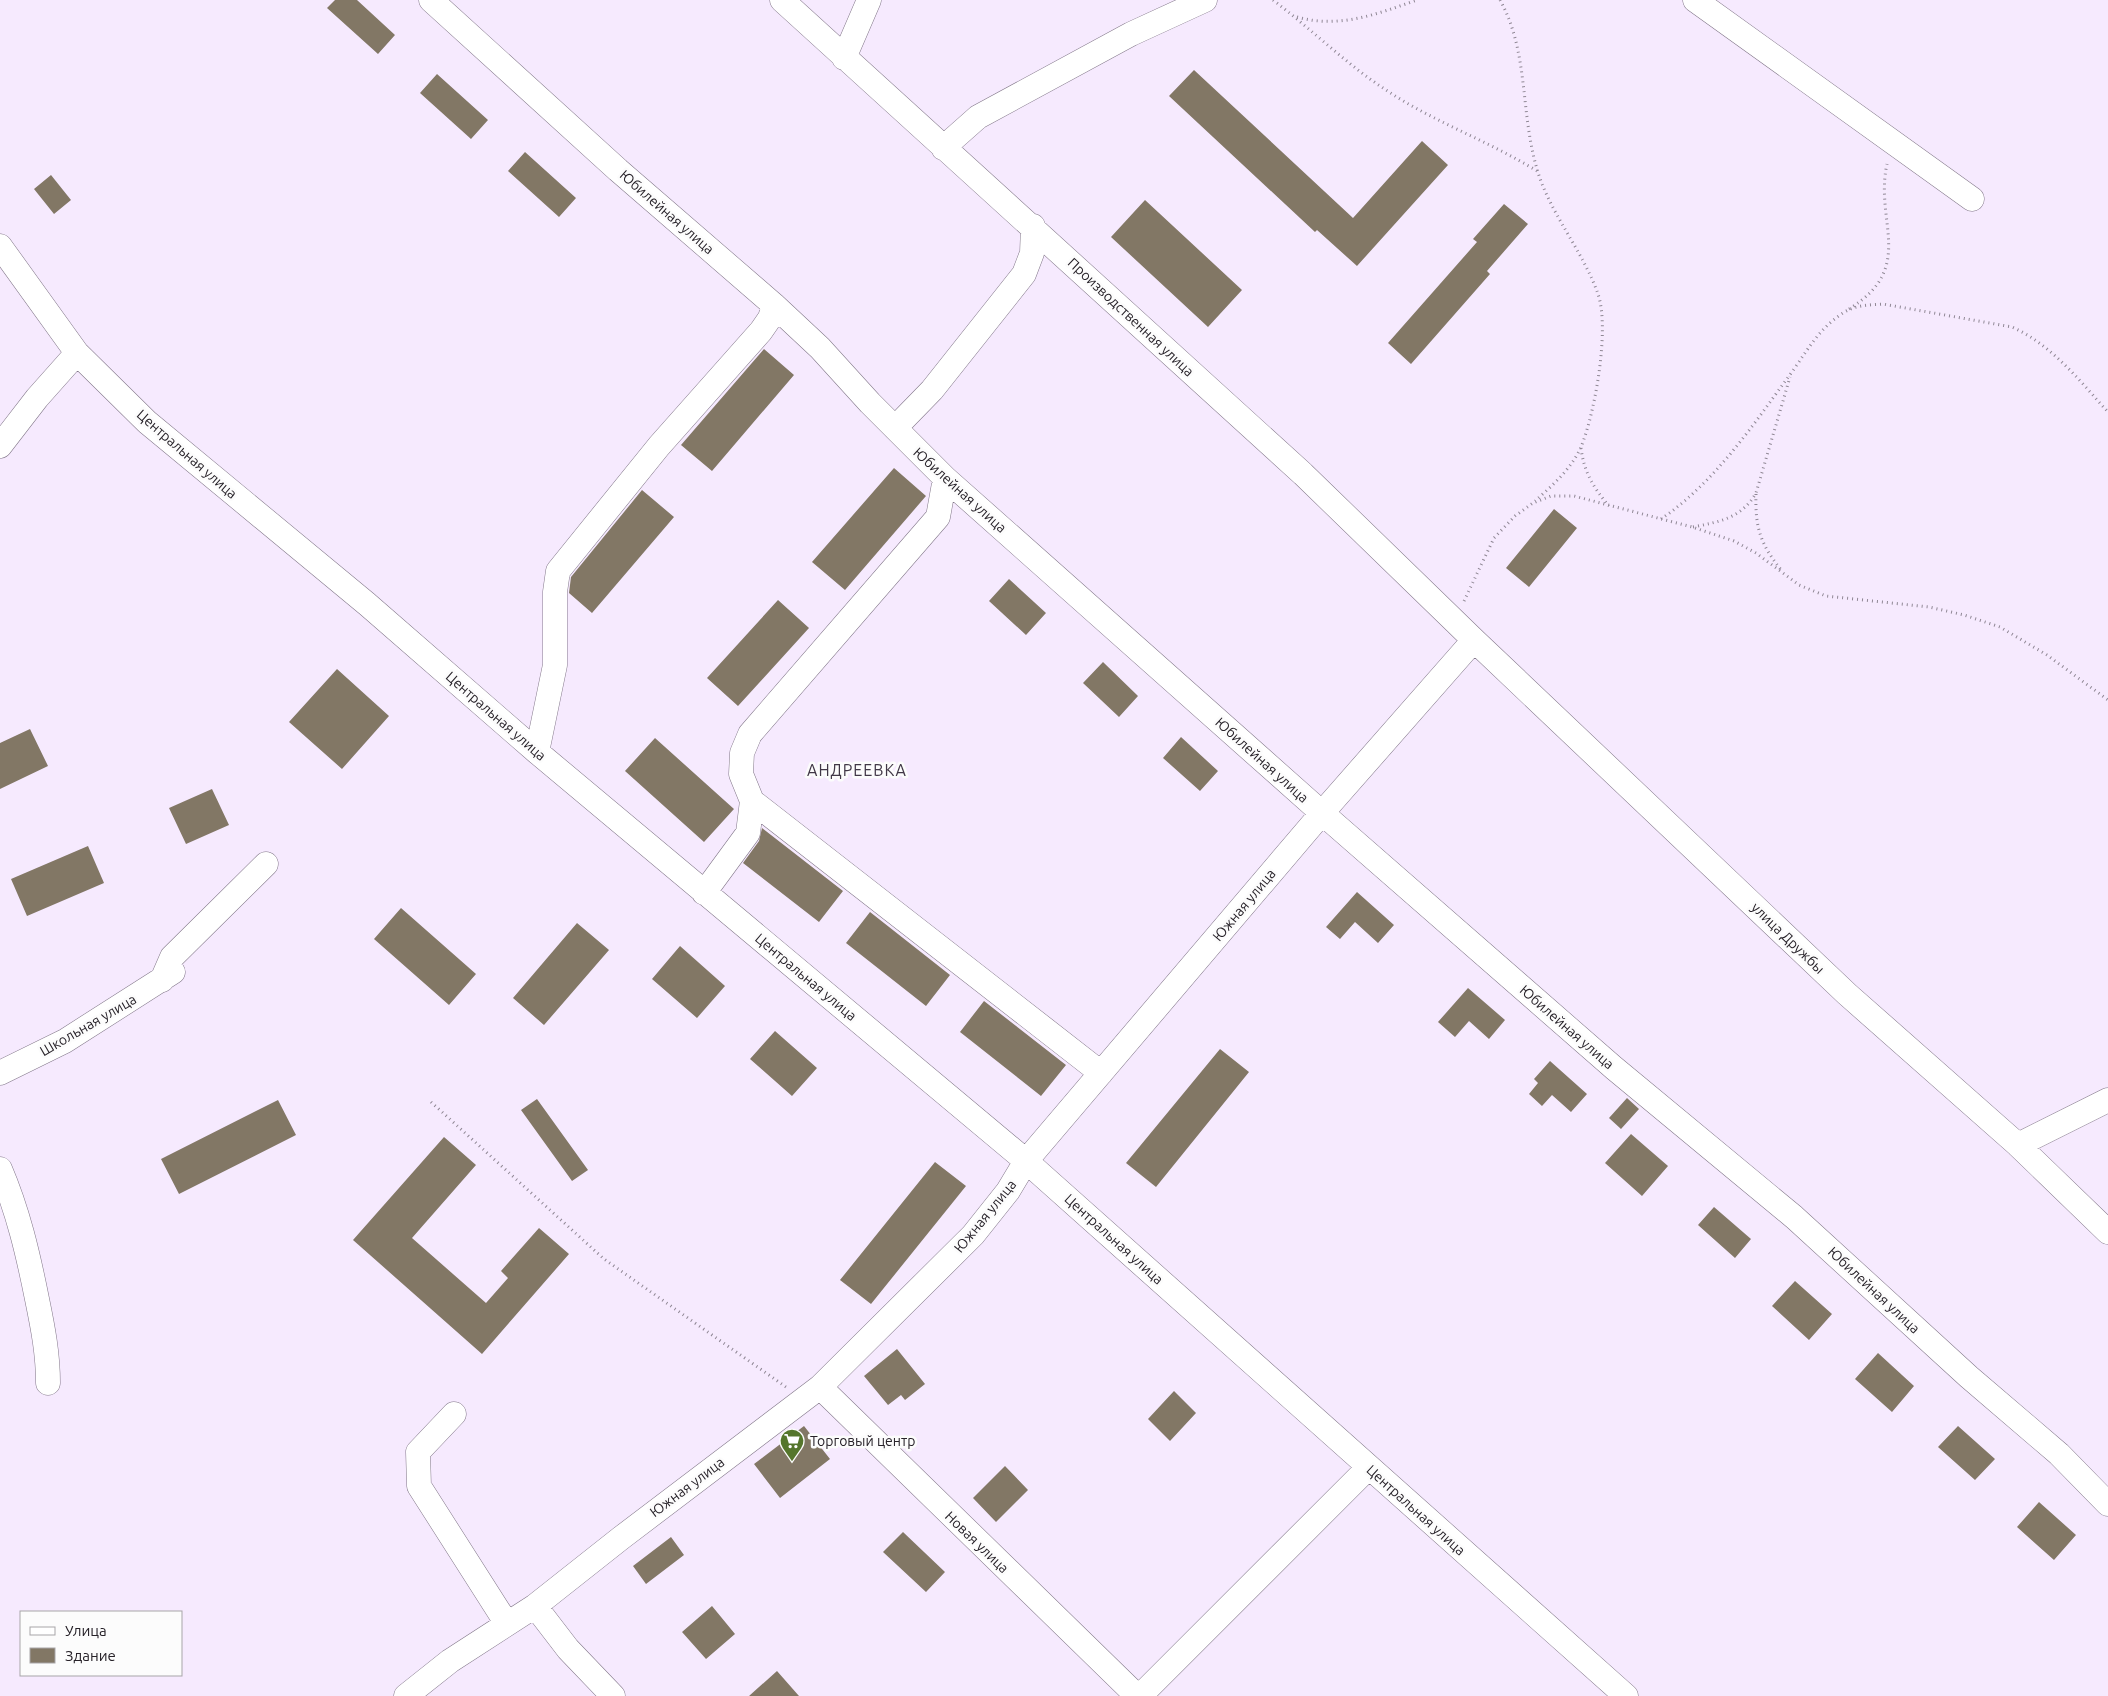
<svg xmlns="http://www.w3.org/2000/svg" width="2108" height="1696" viewBox="0 0 2108 1696" font-family="Ubuntu,sans-serif">
	<rect width="100%" height="100%" fill="#f6eafe"/>
	<path fill="#827765" d="M 335,0 L 357,0 L 395,35 L 378,54 L 327,8 Z
		M 1194,70 L 1353,218 L 1422,141 L 1448,165 L 1357,266 L 1317,230 L 1315,232 L 1169,96 Z
		M 437,74 L 488,120 L 471,139 L 420,93 Z
		M 525,152 L 576,198 L 559,217 L 508,171 Z
		M 51,175 L 71,200 L 54,214 L 34,189 Z
		M 1145,200 L 1242,290 L 1208,327 L 1111,237 Z
		M 1504,204 L 1528,224 L 1487,271 L 1490,274 L 1411,364 L 1388,343 L 1477,242 L 1473,239 Z
		M 764,349 L 794,375 L 712,471 L 681,445 Z
		M 894,468 L 926,496 L 845,590 L 812,562 Z
		M 642,490 L 674,517 L 592,613 L 569,593 L 571,577 Z
		M 1554,509 L 1577,528 L 1529,587 L 1506,568 Z
		M 1009,579 L 1046,613 L 1026,635 L 989,601 Z
		M 778,600 L 809,628 L 738,706 L 707,678 Z
		M 1103,662 L 1138,696 L 1119,717 L 1083,683 Z
		M 337,669 L 389,716 L 342,769 L 289,722 Z
		M 30,729 L 48,766 L 0,789 L 0,743 Z
		M 1181,737 L 1218,771 L 1200,791 L 1163,758 Z
		M 655,738 L 734,809 L 704,842 L 625,771 Z
		M 212,789 L 229,825 L 186,844 L 169,808 Z
		M 762,828 L 843,891 L 819,922 L 743,863 L 759,841 Z
		M 88,846 L 104,883 L 27,916 L 11,879 Z
		M 1357,892 L 1394,925 L 1378,943 L 1355,922 L 1340,939 L 1326,927 Z
		M 401,908 L 476,974 L 449,1005 L 374,939 Z
		M 870,912 L 950,975 L 926,1006 L 846,943 Z
		M 577,923 L 609,950 L 544,1025 L 513,998 Z
		M 680,946 L 725,986 L 697,1018 L 652,979 Z
		M 1468,988 L 1505,1020 L 1489,1039 L 1469,1021 L 1455,1037 L 1438,1022 Z
		M 984,1001 L 1066,1065 L 1041,1096 L 960,1032 Z
		M 775,1031 L 817,1068 L 792,1096 L 750,1059 Z
		M 1220,1049 L 1249,1072 L 1156,1187 L 1126,1163 Z
		M 1550,1061 L 1587,1094 L 1571,1112 L 1552,1095 L 1542,1106 L 1529,1094 L 1538,1083 L 1534,1079 Z
		M 1627,1098 L 1639,1109 L 1621,1129 L 1609,1118 Z
		M 537,1099 L 588,1170 L 572,1181 L 521,1110 Z
		M 278,1100 L 296,1135 L 179,1194 L 161,1159 Z
		M 1631,1134 L 1668,1166 L 1642,1196 L 1605,1163 Z
		M 444,1137 L 476,1165 L 412,1238 L 486,1303 L 508,1278 L 501,1271 L 539,1228 L 569,1254 L 482,1354 L 353,1240 Z
		M 935,1162 L 966,1186 L 871,1304 L 840,1280 Z
		M 1714,1207 L 1751,1239 L 1735,1258 L 1698,1225 Z
		M 1795,1281 L 1832,1314 L 1809,1340 L 1772,1306 Z
		M 897,1349 L 925,1384 L 905,1400 L 901,1395 L 888,1405 L 864,1376 Z
		M 1878,1353 L 1914,1386 L 1892,1412 L 1855,1379 Z
		M 1174,1391 L 1196,1413 L 1170,1441 L 1148,1419 Z
		M 804,1426 L 830,1459 L 780,1498 L 754,1464 Z
		M 1958,1426 L 1995,1459 L 1975,1480 L 1938,1447 Z
		M 1005,1466 L 1028,1490 L 996,1522 L 973,1498 Z
		M 2039,1502 L 2076,1535 L 2054,1560 L 2017,1527 Z
		M 903,1532 L 945,1572 L 926,1592 L 883,1552 Z
		M 671,1537 L 684,1555 L 646,1584 L 633,1566 Z
		M 712,1606 L 735,1634 L 706,1659 L 682,1632 Z
		M 777,1671 L 799,1696 L 749,1696 Z"/>
	<g fill="none" stroke-linecap="round" stroke-linejoin="round">
		<defs>
			<path id="minor" d="M 431,0 L 618,170 L 774,305 L 820,348 L 870,403 L 945,478 L 1322,813 L 1614,1068 L 1794,1217 L 1969,1377 L 2059,1454 L 2108,1504
				M 782,0 L 1303,474 L 1474,640 L 1847,994 L 2018,1145 L 2108,1232
				M 1695,0 L 1972,199
				M 844,58 L 869,0
				M 943,148 L 978,117 L 1131,34 L 1205,0
				M 0,246 L 77,353 L 147,422 L 367,604 L 537,752 L 1026,1161 L 1626,1696
				M 895,428 L 932,390 L 1024,274 L 1032,253 L 1033,226
				M 0,446 L 37,398 L 77,353
				M 537,752 L 555,665 L 555,592 L 558,571 L 659,446 L 761,331 L 770,318 L 774,305
				M 752,801 L 1101,1073
				M 704,893 L 748,833 L 752,801 L 741,774 L 742,753 L 750,734 L 938,517 L 945,478
				M 162,980 L 172,957 L 266,864
				M 0,1073 L 65,1041 L 173,972
				M 2018,1145 L 2108,1100
				M 0,1169 C 18,1211 28,1254 37,1299 C 43,1328 48,1354 48,1383
				M 820,1387 L 1137,1696
				M 454,1414 L 418,1452 L 419,1486 L 507,1624
				M 535,1606 L 568,1649 L 613,1696
				M 406,1696 L 450,1661 L 535,1606 L 621,1538 L 820,1387 L 973,1235 L 1008,1191 L 1026,1161 L 1322,813 L 1474,640
				M 1140,1696 L 1368,1468"/>
		</defs>
		<use href="#minor" stroke="#827789" stroke-width="25"/>
		<path stroke="#8f8794" stroke-width="3" stroke-dasharray="1 4" stroke-linecap="butt" d="M 1273,0 C 1310,28 1344,62 1383,88 C 1431,121 1487,140 1537,171
			M 1500,0 C 1529,52 1520,112 1537,169 C 1549,212 1583,251 1598,294 C 1610,329 1595,413 1581,447 C 1572,468 1552,486 1535,501
			M 1297,17 C 1339,29 1377,14 1417,0
			M 1849,309 C 1917,267 1874,222 1887,164
			M 1581,448 C 1584,472 1593,487 1609,506
			M 1756,494 C 1755,527 1760,544 1782,571
			M 1661,519 C 1714,483 1751,428 1789,376 C 1806,353 1818,329 1843,313 C 1855,305 1869,305 1883,304 L 2012,327 C 2052,345 2079,380 2108,412
			M 1693,527 C 1719,522 1742,518 1756,493 L 1790,377
			M 1464,601 L 1494,538 L 1515,516 L 1533,503 L 1551,496 L 1574,496 L 1692,527 L 1734,541 L 1756,553 L 1799,585 L 1826,596 L 1929,607 L 1964,615 L 2000,627 L 2047,655 L 2108,700
			M 431,1102 L 604,1259 L 786,1387"/>
		<use href="#minor" stroke="#fff" stroke-width="24"/>
	</g>
	<defs>
		<symbol id="supermarket-pin" viewBox="-11 -11 22 30"><path d="M0 17L-7.5 6A9.5 9.5 0 1 1 7.5 6Z" fill="#55762c" stroke="#fcfcfc"/><path d="M-6-5.5h2.5l.6 2H6L4.5 2H-2.5L-4.4-4H-6ZM-1.5 3.2a1.3 1.3 0 1 0 .1 0ZM3 3.2a1.3 1.3 0 1 0 .1 0Z" fill="#fff"/></symbol>
	</defs>
	<g fill-rule="evenodd">
		<use href="#supermarket-pin" x="778" y="1427" width="28" height="38"/>
	</g>
	<g text-anchor="middle" stroke-width="5" stroke-linejoin="round" paint-order="stroke">
		<g font-size="14" fill="#272229" stroke="#fcfcfc">
			<text transform="translate(667 212) rotate(41)" y="5">Юбилейная улица</text>
			<text transform="translate(1131 317) rotate(43)" y="5">Производственная улица</text>
			<text transform="translate(187 454) rotate(41)" y="5">Центральная улица</text>
			<text transform="translate(960 490) rotate(42)" y="5">Юбилейная улица</text>
			<text transform="translate(496 716) rotate(41)" y="5">Центральная улица</text>
			<text transform="translate(1262 760) rotate(42)" y="5">Юбилейная улица</text>
			<text transform="translate(1244 905) rotate(-50)" y="5">Южная улица</text>
			<text transform="translate(1788 938) rotate(44)" y="5">улица Дружбы</text>
			<text transform="translate(806 977) rotate(40)" y="5">Центральная улица</text>
			<text transform="translate(88 1025) rotate(-30)" y="5">Школьная улица</text>
			<text transform="translate(1567 1027) rotate(41)" y="5">Юбилейная улица</text>
			<text transform="translate(985 1216) rotate(-51)" y="5">Южная улица</text>
			<text transform="translate(1114 1239) rotate(42)" y="5">Центральная улица</text>
			<text transform="translate(1874 1290) rotate(43)" y="5">Юбилейная улица</text>
			<text transform="translate(687 1487) rotate(-37)" y="5">Южная улица</text>
			<text transform="translate(1416 1510) rotate(42)" y="5">Центральная улица</text>
			<text transform="translate(977 1542) rotate(44)" y="5">Новая улица</text>
		</g>
		<g font-size="14" fill="#272229" stroke="#fcfcfc" text-anchor="start">
			<text x="810" y="1446">Торговый центр</text>
		</g>
		<g font-size="16" letter-spacing="1" fill="#413747" stroke="#fcfcfc">
			<text x="857" y="776">АНДРЕЕВКА</text>
		</g>
	</g>
	<rect x="20" y="1611" width="162" height="65" fill="#fcfcfc" stroke="#a7a5a8"/>
	<rect x="30" y="1627" width="25" height="8" fill="#ffffff" stroke="#a7a5a8"/>
	<text x="65" y="1636" font-size="15" fill="#272229">Улица</text>
	<rect x="30" y="1648" width="25" height="15" fill="#827765" stroke="#a7a5a8"/>
	<text x="65" y="1661" font-size="15" fill="#272229">Здание</text>
</svg>
